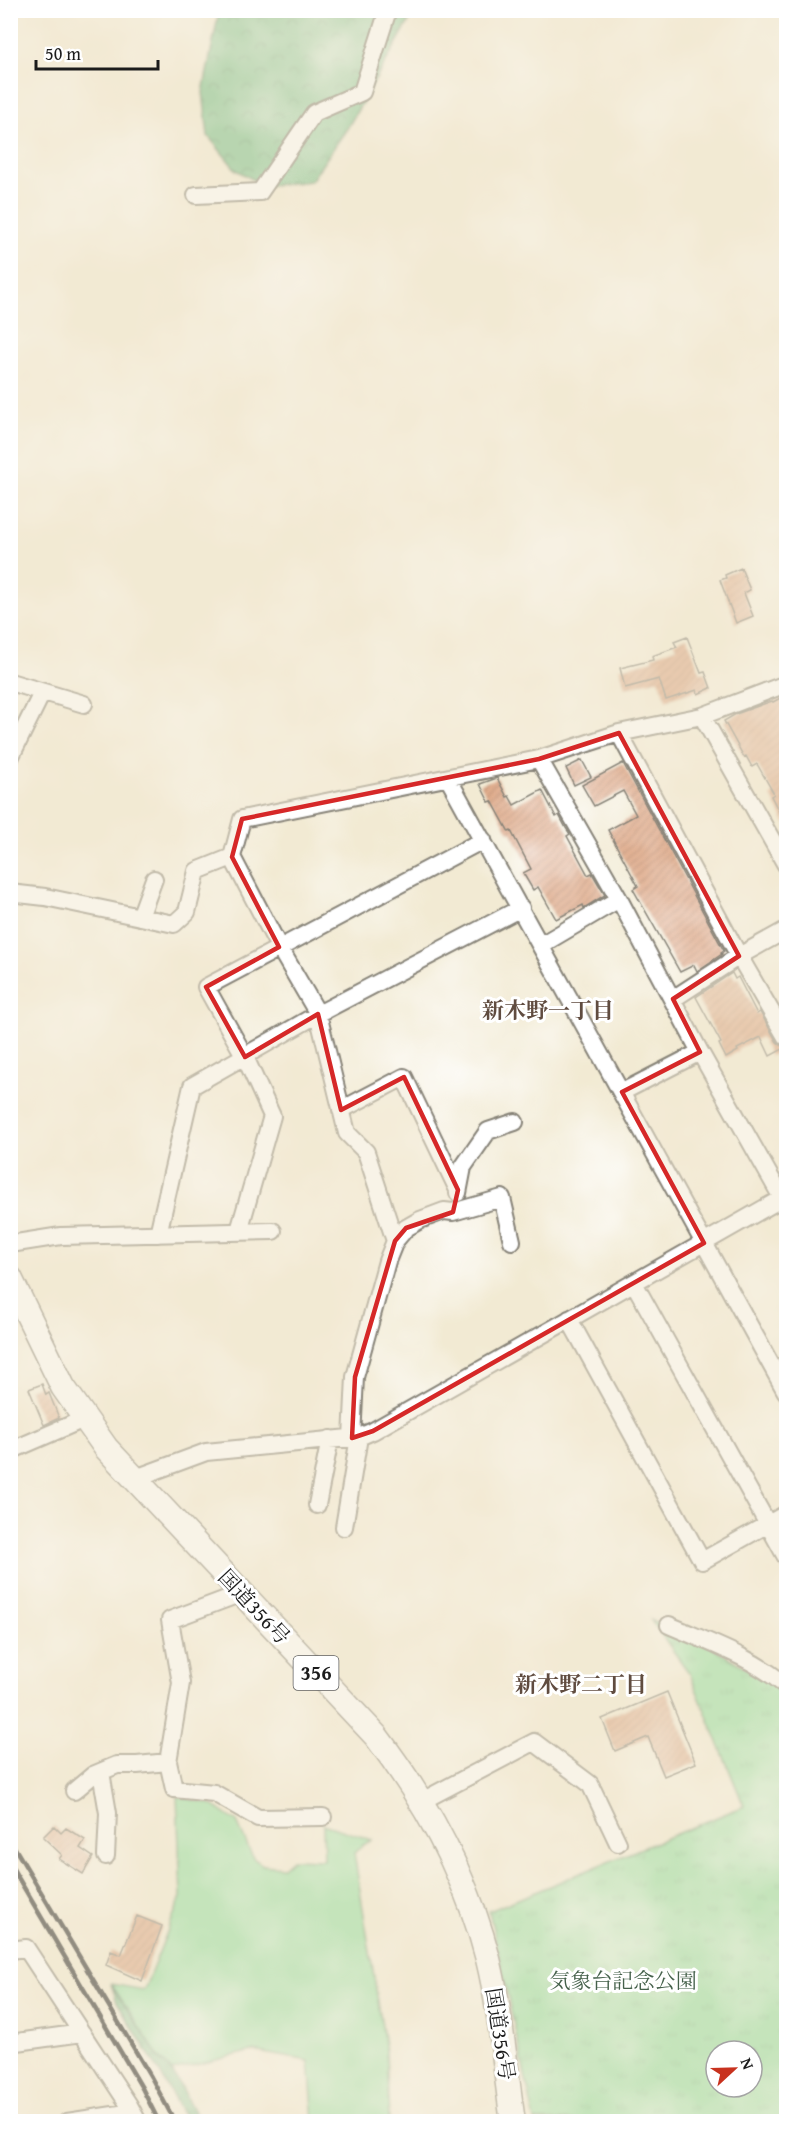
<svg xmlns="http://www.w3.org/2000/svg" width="797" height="2132" viewBox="0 0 797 2132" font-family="'Gentium Book Plus','Noto Serif JP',serif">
	<defs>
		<pattern id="forest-crowns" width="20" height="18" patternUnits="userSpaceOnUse" patternTransform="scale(1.5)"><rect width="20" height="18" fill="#72bd85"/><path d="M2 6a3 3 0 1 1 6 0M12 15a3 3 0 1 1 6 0" fill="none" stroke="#5d996c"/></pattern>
		<pattern id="park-tufts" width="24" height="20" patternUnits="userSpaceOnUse" patternTransform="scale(1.5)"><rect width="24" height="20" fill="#8ede9e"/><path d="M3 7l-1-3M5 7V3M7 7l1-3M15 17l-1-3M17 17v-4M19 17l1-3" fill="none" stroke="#7abe88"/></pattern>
		<pattern id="building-hatch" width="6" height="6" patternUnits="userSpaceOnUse" patternTransform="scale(1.5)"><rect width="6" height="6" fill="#dda582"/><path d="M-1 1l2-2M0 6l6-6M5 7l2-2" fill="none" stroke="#bd8d70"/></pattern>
	</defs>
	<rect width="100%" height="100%" fill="#fff"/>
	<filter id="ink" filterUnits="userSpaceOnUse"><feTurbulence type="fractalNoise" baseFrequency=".0167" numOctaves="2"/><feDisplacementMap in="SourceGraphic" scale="12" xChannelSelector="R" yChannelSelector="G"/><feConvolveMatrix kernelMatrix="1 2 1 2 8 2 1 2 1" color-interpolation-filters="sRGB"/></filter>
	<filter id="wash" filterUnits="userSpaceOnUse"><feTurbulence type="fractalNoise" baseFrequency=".008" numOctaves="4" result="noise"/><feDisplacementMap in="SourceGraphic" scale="24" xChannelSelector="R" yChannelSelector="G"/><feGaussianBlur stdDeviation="1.35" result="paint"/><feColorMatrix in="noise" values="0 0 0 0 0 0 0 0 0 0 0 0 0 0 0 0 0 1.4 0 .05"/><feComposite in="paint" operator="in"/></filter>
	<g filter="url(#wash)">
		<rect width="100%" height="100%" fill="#f2ead3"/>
		<path fill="#8ede9e" stroke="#557d5d" stroke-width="1.5" d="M 177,1796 L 211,1804 L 237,1822 L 253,1858 L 263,1865 L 283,1867 L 292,1859 L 324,1860 L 323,1824 L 372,1840 L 363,1845 L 354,1853 L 386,2051 L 389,2121 L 314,2121 L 309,2061 L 252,2051 L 172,2071 L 160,2059 L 111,1984 L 144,1990 L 181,1897 Z"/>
		<path fill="url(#forest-crowns)" stroke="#476c50" stroke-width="1.5" d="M 219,11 L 412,11 L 410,20 L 348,127 L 311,181 L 264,186 L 236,170 L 208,136 L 203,92 Z
			M 111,1984 L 160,2059 L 172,2071 L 199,2121 L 186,2121 L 159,2071 L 117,2002 Z"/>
		<path fill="url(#park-tufts)" stroke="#557d5d" stroke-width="1.5" fill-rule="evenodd" d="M 651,1620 L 698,1638 L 778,1688 L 786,1702 L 786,2121 L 535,2121 L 489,1911 L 744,1806 L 690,1674 ZM 716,2051 L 752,2051 L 752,2087 L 716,2087 Z"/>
		<g id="blocks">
			<path fill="url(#building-hatch)" d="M 741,568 L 750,590 L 744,593 L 753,616 L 736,623 L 720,580 L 726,578 L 725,575 Z
				M 687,637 L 701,673 L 705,672 L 711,688 L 698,694 L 697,690 L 666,700 L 659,679 L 625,688 L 620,668 L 653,660 L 652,656 L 677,647 L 674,642 Z
				M 786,695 L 786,781 L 782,784 L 784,788 L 786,787 L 786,825 L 771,796 L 774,794 L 757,764 L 752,767 L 746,756 L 744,757 L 724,721 L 736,714 L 772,701 L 773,702 Z
				M 582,760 L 591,777 L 574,785 L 566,768 Z
				M 623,763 L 724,951 L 721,953 L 722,954 L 697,971 L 694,965 L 680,972 L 633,889 L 638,886 L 608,830 L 636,815 L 623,791 L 594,806 L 582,785 Z
				M 497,778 L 507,797 L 509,796 L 514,805 L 542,790 L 556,817 L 559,815 L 566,828 L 570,834 L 567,836 L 588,875 L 592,873 L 605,895 L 584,908 L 583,905 L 556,919 L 538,887 L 533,890 L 523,873 L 531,869 L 511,831 L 509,832 L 492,801 L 489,802 L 480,784 Z
				M 732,973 L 735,979 L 738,977 L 757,1014 L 760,1012 L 777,1042 L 785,1048 L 770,1056 L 761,1037 L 737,1049 L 738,1051 L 726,1058 L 719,1044 L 721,1043 L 696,997 Z
				M 42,1384 L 46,1395 L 49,1393 L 59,1418 L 44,1425 L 29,1389 Z
				M 667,1692 L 696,1763 L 664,1776 L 648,1737 L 615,1751 L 602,1719 Z
				M 54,1826 L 61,1833 L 66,1828 L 85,1840 L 80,1848 L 93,1857 L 83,1874 L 59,1859 L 62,1855 L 43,1837 Z
				M 137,1916 L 162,1926 L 142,1981 L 106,1965 L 111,1951 L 121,1955 Z"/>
		</g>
	</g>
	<g filter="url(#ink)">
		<use href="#blocks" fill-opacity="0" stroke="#878378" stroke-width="1.5"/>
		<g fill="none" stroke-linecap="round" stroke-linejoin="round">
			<defs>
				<path id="minor" d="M 196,195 L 260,192 L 314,113 L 362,92 L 388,10
					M 10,682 L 84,704
					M 702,716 L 786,865
					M 619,733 L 739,956 L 786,1037
					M 10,758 L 42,693
					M 539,759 L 619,899 L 700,1052 L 786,1205
					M 448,778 L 786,1392
					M 232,857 L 279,947 L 318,1014 L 347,1133 L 366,1152 L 395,1241
					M 10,893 L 45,897 L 174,924 L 187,912 L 197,871 L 232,857 L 242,819 L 539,759 L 619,733 L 702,716 L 786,684
					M 140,917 L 154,879
					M 541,945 L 619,899
					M 673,999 L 739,956 L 786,930
					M 622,1092 L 700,1052
					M 341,1110 L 404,1077 L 458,1190
					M 458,1193 L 463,1167 L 488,1131 L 515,1122
					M 239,1231 L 272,1116 L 245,1057 L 206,987 L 483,840
					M 158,1234 L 192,1086 L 318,1014 L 521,908
					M 10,1244 L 61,1236 L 273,1231
					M 634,1283 L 786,1557
					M 569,1319 L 702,1561 L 786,1514
					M 352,1438 L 355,1377 L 387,1261 L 395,1241 L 406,1228 L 420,1220 L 444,1211 L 453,1212 L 502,1198 L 512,1241
					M 10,1451 L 84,1419
					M 133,1479 L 206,1452 L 359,1437 L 373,1431 L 786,1196
					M 317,1505 L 330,1439
					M 344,1527 L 359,1437
					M 242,1593 L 170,1620 L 181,1683 L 168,1762 L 174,1789 L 214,1793 L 258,1818 L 323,1817
					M 669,1625 C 710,1643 752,1657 786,1686
					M 101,1772 L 108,1813 L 106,1856
					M 74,1791 L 93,1775 L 117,1765 L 137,1765 L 168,1762
					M 422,1801 L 534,1742 L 590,1784 L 618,1843
					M 10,1950 L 26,1948 L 129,2105 L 138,2122
					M 10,2043 L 82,2033
					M 67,2122 L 133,2112"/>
				<path id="highway" d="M 10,1278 L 63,1387 L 106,1448 L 376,1736 C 427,1803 467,1877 488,1959 C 501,2012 505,2068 513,2122"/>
			</defs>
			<use href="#minor" stroke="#878378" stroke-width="20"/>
			<use href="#highway" stroke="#878378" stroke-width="27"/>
			<use href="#minor" stroke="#fff" stroke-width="16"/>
			<use href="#highway" stroke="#fff" stroke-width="24"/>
			<path stroke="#1c1c1c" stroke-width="4.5" d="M 10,1840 L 151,2077 L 175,2122
				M 10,1864 L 142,2088 L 159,2122"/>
		</g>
	</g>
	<path d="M0 0H797V2132H0ZM 619,733 L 739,956 L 673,999 L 700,1052 L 622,1092 L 704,1243 L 373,1431 L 352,1438 L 355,1377 L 395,1241 L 406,1228 L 453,1212 L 458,1190 L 404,1077 L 341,1110 L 318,1014 L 245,1057 L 206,987 L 279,947 L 232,857 L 242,819 L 539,759 Z" fill="#f2ead3" fill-opacity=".55" fill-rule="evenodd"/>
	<path fill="none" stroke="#d62828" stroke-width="4.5" stroke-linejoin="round" d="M 619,733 L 739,956 L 673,999 L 700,1052 L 622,1092 L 704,1243 L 373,1431 L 352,1438 L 355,1377 L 395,1241 L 406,1228 L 453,1212 L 458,1190 L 404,1077 L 341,1110 L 318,1014 L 245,1057 L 206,987 L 279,947 L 232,857 L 242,819 L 539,759 Z"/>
	<g text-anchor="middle" stroke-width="6" stroke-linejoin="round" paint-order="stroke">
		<rect fill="#fff" stroke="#606060" stroke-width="1.5" x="293.5" y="1656" width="45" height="34" rx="4.5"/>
		<g font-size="20" font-weight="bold" fill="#1c1c1c">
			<text x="316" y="1680">356</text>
		</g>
		<g font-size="21" fill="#1c1c1c" stroke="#fff">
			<text transform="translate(254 1607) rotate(47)" y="7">国道356号</text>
			<text transform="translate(500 2034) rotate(81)" y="7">国道356号</text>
		</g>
		<g font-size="21" fill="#44604a" stroke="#fff">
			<text x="623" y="1988">気象台記念公園</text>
		</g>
		<g font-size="22" font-weight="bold" fill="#604c40" stroke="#fff">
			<text x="548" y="1018">新木野一丁目</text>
			<text x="581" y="1692">新木野二丁目</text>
		</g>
	</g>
	<rect width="797" height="2132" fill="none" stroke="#fff" stroke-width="36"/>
	<g transform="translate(734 2069) rotate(68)"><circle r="28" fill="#ffffff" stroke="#a4a4a4" stroke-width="1.5"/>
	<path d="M0-4.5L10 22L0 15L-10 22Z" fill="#c8321e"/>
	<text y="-9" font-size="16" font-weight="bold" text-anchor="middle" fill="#1c1c1c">N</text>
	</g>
	<path d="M36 60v9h122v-9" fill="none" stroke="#1c1c1c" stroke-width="3"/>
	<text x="45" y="60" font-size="18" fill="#1c1c1c" stroke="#ffffff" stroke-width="4.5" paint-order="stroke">50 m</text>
</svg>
